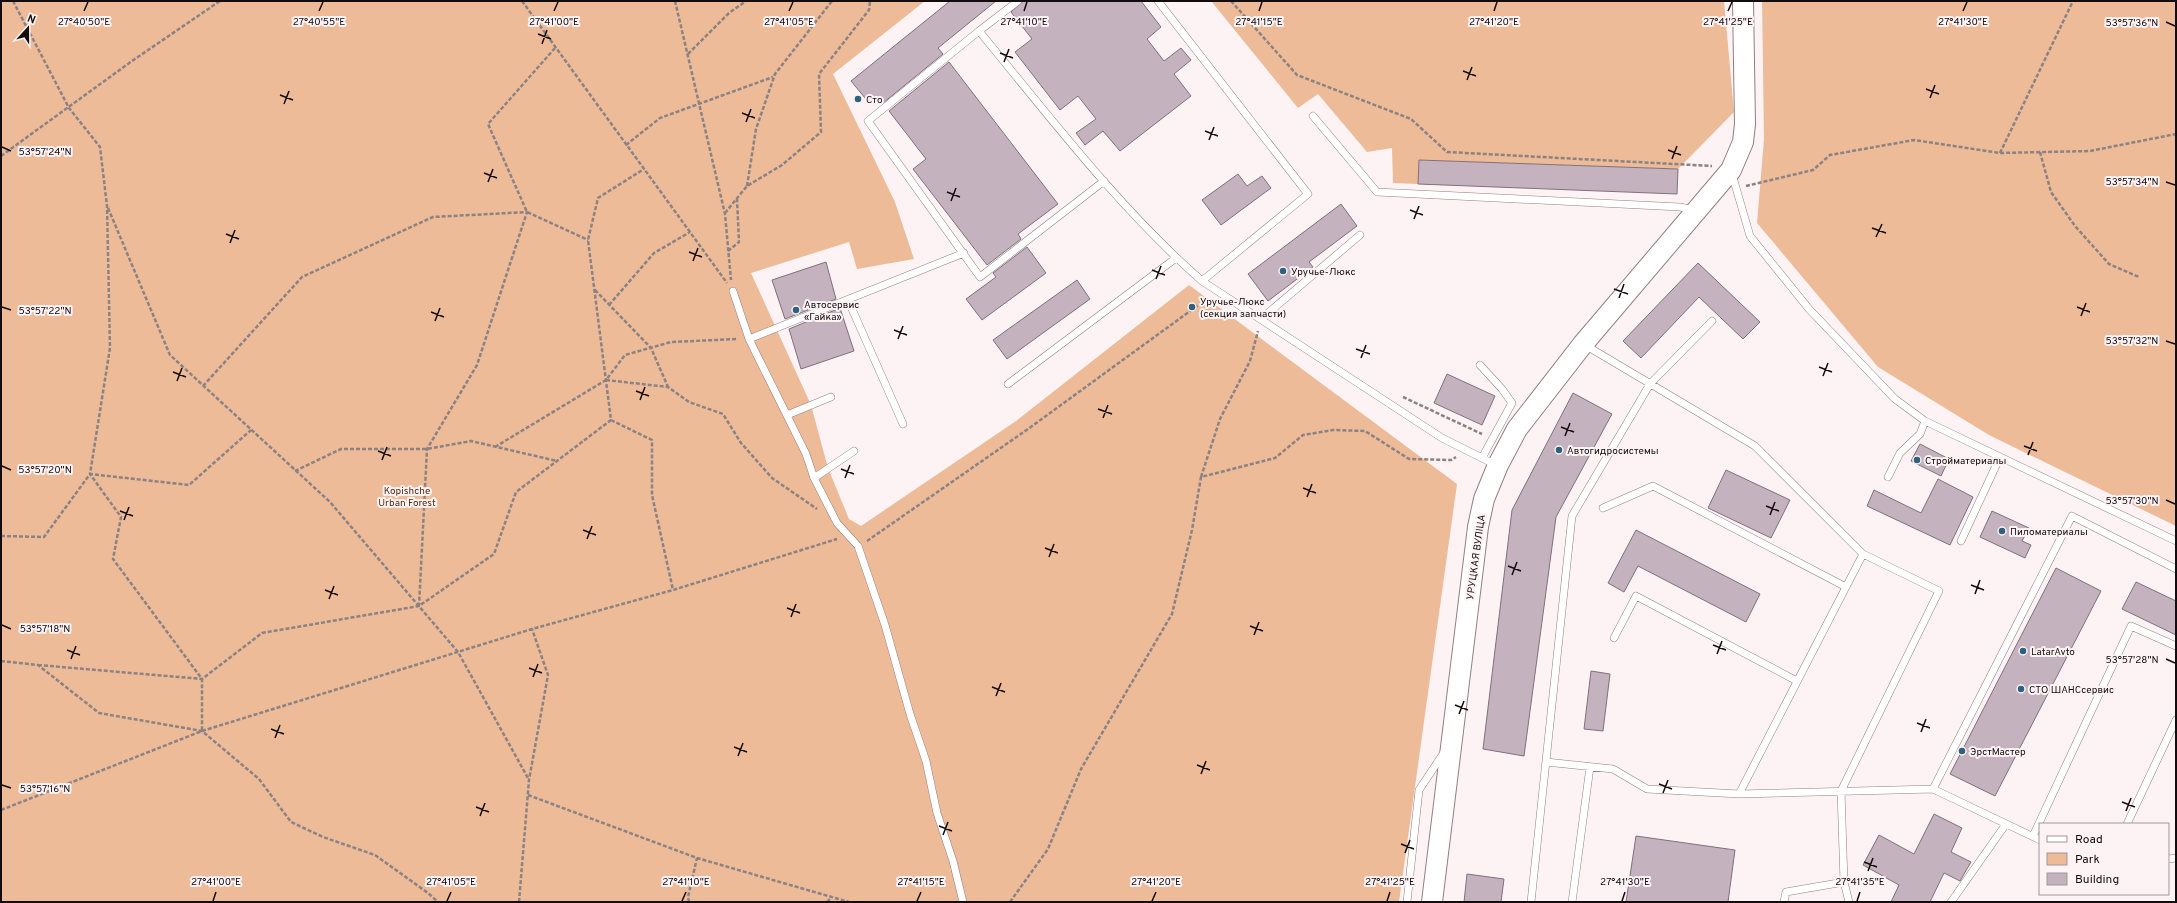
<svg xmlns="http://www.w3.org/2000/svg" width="2177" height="903" viewBox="0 0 2177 903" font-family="Overpass,sans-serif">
	<rect width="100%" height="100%" fill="#fdf3f5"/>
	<path fill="#eebb98" d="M 1,1 L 925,1 L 833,74 L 895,202 L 914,259 L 857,269 L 849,242 L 751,273 L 811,405 L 828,468 L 849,519 L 861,526 L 1016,421 L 1189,285 L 1457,484 L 1399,902 L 1,902 Z
		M 1211,1 L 1724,1 L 1734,112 L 1678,169 L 1419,160 L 1418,184 L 1393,183 L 1392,148 L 1367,152 L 1318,94 L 1298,108 Z
		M 1762,1 L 2176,1 L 2176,526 L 1989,435 L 1878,367 L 1757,223 L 1764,139 Z"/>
	<path fill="#c4b2be" stroke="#81707b" d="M 950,1 L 996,1 L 938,48 L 943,54 L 883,103 L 878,97 L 870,104 L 851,81 Z
		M 1023,1 L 1141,1 L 1161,27 L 1147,39 L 1164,61 L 1181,48 L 1191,60 L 1174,74 L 1191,96 L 1120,151 L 1103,131 L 1085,145 L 1076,133 L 1096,119 L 1078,96 L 1060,110 L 1015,52 L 1032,39 L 1011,12 Z
		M 949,62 L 1058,204 L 1018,234 L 1021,239 L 987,265 L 913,169 L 926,159 L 889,111 Z
		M 1419,160 L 1678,169 L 1677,194 L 1418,184 Z
		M 1238,174 L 1247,186 L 1262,176 L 1271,188 L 1221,225 L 1202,200 Z
		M 1341,204 L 1357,226 L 1309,262 L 1313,267 L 1268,301 L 1248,274 Z
		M 1027,247 L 1046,273 L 982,320 L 966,299 L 996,277 L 993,273 Z
		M 826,262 L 836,299 L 785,319 L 772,280 Z
		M 1698,263 L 1760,322 L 1743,339 L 1699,297 L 1641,358 L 1623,341 Z
		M 1077,280 L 1090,299 L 1007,359 L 993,340 Z
		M 840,308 L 854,351 L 801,369 L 789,329 Z
		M 1447,374 L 1495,396 L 1482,425 L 1434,403 Z
		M 1573,393 L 1612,414 L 1556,517 L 1524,756 L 1483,749 L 1512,510 Z
		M 1920,444 L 1949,459 L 1941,476 L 1911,461 Z
		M 1726,470 L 1790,500 L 1771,538 L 1708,508 Z
		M 1938,479 L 1973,497 L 1950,545 L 1867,506 L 1874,490 L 1921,513 Z
		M 1992,511 L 2029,528 L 2022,541 L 2031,545 L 2025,558 L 1980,537 Z
		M 1636,530 L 1760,594 L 1746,622 L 1638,566 L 1624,592 L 1608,583 Z
		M 2056,568 L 2101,591 L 1995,796 L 1950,774 Z
		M 2136,582 L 2176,601 L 2176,635 L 2122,609 Z
		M 1591,671 L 1610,674 L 1603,731 L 1584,729 Z
		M 1934,814 L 1962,828 L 1951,852 L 1971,862 L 1960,881 L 1944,873 L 1930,902 L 1891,902 L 1899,885 L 1863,865 L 1879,835 L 1914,854 Z
		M 1636,836 L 1735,850 L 1728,902 L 1626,902 Z
		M 1467,874 L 1504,879 L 1501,902 L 1464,902 Z"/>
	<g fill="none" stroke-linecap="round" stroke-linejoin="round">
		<defs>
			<path id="lane" d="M 1018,1 L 979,31 C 1050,117 1118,207 1202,281 L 1442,438 L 1496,465
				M 1158,1 L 1308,194 L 1202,281
				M 979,31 L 868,121 L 980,277 L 1104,181
				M 1313,116 L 1377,192 L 1680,207 L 1694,210
				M 1732,174 L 1750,236 L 1809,309 L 1895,399 L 1925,421 L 2176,541
				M 733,291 L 749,339 L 806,454 L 814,478 L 837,523 L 858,546 L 885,625 L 910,714 L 926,761 L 937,813 L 953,861 L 963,902
				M 848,300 L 903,424
				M 1261,319 L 1360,235
				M 749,339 L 964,253
				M 1585,345 L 1755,446 L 1863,554 L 1739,794
				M 1480,365 L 1502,389 L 1512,403 L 1482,458
				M 1008,384 L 1176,258
				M 787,415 L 831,397
				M 1888,477 L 1900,453 L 1920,434 L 1925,421
				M 814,478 L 854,451
				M 1603,508 L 1653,486 L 1846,587
				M 1961,541 L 2000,457
				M 1614,638 L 1636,596 L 1797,681
				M 1546,762 L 1613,769 L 1647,789 L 1739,794 L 1933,789 L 2040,840
				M 1933,789 L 2072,516 L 2176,569
				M 2127,824 L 2176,720
				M 2033,836 L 2131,626 L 2176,646
				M 2168,859 L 2176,858
				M 1844,882 L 1841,791 L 1939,591 L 1863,554
				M 1407,902 L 1419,790 L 1445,751
				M 1531,902 L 1572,516 L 1650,384 L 1712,321
				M 1572,902 L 1590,767
				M 1784,902 L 1786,892 L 1844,882 L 1849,902
				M 1951,902 L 2006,824"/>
			<path id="secondary" d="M 1432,902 L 1478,527 L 1484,499 L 1498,465 L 1517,429 L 1583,344 L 1731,170 L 1743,142 L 1745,124 L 1743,1"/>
		</defs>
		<use href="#lane" stroke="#937e82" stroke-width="8"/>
		<use href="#secondary" stroke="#937e82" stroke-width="22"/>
		<path stroke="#8b8284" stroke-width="2.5" stroke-dasharray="4 2" stroke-linecap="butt" d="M 13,1 L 69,108 L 100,147 L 107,206 L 110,348 L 90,474 L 121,517 L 113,559 L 202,679 L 202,731
			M 522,1 L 727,283
			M 675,1 L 725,214 L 731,280
			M 1231,1 L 1297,75 L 1411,119 L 1447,152 L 1712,166
			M 555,48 L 488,124 L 527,212 L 588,240
			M 688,54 L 729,13 L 746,1
			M 626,145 L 660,118 L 773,77
			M 2040,152 L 2051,192 L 2075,226 L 2109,264 L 2139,277
			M 2000,153 L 2073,1
			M 1,156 L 132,61 L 220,1
			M 747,186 L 756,129 L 775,74 L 832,1
			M 1746,186 L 1813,170 L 1830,155 L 1914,140 L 2000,153 L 2090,151 L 2176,134
			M 108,208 L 170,355 L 330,502 L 458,652 L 529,780
			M 725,213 L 747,186 L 782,165 L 821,132 L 819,74 L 869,10 L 870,1
			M 728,251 L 739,242 L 737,199
			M 595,290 L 651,348 L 668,387
			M 609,305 L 654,253 L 690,232
			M 606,380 L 668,387 L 689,402 L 723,414 L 741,443 L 772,478 L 817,509
			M 203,386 L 302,277 L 433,217 L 527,212 L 477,365 L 427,449 L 419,606
			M 1403,397 L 1482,434
			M 611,420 L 652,440 L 652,495 L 673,590
			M 495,447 L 606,380 L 625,355 L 671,342 L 738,339
			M 295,471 L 341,449 L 427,449 L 471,441 L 557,461
			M 1201,477 L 1220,419 L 1250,361 L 1258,331
			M 1,536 L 44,537 L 90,474 L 189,485 L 251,430
			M 867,541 L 1028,429 L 1208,298
			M 1,661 L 38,665 L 99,713 L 202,731 L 259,779 L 291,822 L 323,837 L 375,855 L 428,893 L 438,902
			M 38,665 L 202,679 L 262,633 L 419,606 L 494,554 L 516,492 L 611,420 L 588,240 L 598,198 L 644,169
			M 528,795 L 697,858 L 849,902
			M 1,810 L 202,731 L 532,629 L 673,590 L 837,539
			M 519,902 L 529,780 L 548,675 L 532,629
			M 689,902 L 688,897 L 697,858
			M 827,902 L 832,897
			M 1010,902 L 1048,849 L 1081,769 L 1172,614 L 1192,530 L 1201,477 L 1275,458 L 1303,435 L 1333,430 L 1365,431 L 1409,459 L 1451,460 L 1456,457"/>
		<use href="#lane" stroke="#fff" stroke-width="7"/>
		<use href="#secondary" stroke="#fff" stroke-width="20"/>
	</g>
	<path fill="none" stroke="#130c0e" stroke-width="1.5" d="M 84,11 L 88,2M 319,11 L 323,2M 554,11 L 558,2M 789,11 L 793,2M 1024,11 L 1027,2M 1259,11 L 1262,2M 1494,11 L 1497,2M 1728,11 L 1732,2M 1963,11 L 1967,2M 2166,22 L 2175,26M 538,34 L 551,39M 542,44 L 547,30M 1000,53 L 1013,58M 1004,62 L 1009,49M 1463,71 L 1476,76M 1467,80 L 1472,67M 1926,89 L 1939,94M 280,95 L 293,100M 1930,98 L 1935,85M 284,104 L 289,91M 742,113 L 755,118M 746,122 L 751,109M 1205,131 L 1218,136M 1209,140 L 1214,127M 2,147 L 11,151M 1668,150 L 1681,155M 1672,159 L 1677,146M 484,173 L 497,178M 488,182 L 493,169M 2166,182 L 2175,185M 947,192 L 960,197M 951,201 L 956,188M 1410,210 L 1423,215M 1414,219 L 1419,206M 1872,228 L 1886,233M 226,234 L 239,239M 1876,237 L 1882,224M 230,243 L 235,230M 689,252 L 702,257M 693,261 L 698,248M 1152,270 L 1165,275M 1156,279 L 1161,266M 1614,289 L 1628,294M 1619,298 L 1624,284M 2,307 L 11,310M 2077,307 L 2090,312M 431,312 L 444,317M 2081,316 L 2086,303M 435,321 L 440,308M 894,330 L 907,335M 898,339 L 903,326M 2166,341 L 2175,344M 1356,349 L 1370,354M 1361,358 L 1366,345M 1819,367 L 1832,372M 173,372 L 186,377M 1823,376 L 1828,363M 177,381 L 182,368M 636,391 L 649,396M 640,400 L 645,387M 1098,409 L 1112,414M 1103,418 L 1108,405M 1561,427 L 1574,432M 1565,436 L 1570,423M 2024,446 L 2037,451M 378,451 L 391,456M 2028,455 L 2033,442M 382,460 L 387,447M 2,466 L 11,470M 841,469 L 854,474M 845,478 L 850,465M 1303,488 L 1316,493M 1307,497 L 1312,484M 2166,500 L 2175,504M 1766,506 L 1779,511M 120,511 L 133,516M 1770,515 L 1775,502M 124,520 L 129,507M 583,530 L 596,535M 587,539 L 592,526M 1045,548 L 1058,553M 1049,557 L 1054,544M 1508,566 L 1521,571M 1512,575 L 1517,562M 1971,585 L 1984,590M 325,590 L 338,595M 1975,594 L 1980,580M 329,599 L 334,586M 787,608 L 800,613M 791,617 L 796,604M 2,625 L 11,629M 1250,626 L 1263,631M 1254,635 L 1259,622M 1713,645 L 1726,650M 67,650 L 80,655M 1717,654 L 1722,641M 71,659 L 76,646M 2166,659 L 2175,663M 529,668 L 542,673M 533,677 L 538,664M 992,687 L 1005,692M 996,696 L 1001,683M 1455,705 L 1468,710M 1459,714 L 1464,701M 1917,723 L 1930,728M 271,729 L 284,734M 1921,732 L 1926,719M 275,738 L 280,725M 734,747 L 747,752M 738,756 L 743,743M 1197,765 L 1210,770M 1201,774 L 1206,761M 1659,784 L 1672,789M 2,785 L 11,788M 1663,793 L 1668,780M 2122,802 L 2135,807M 476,807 L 489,812M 2126,811 L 2131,798M 480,816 L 485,803M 939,826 L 952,831M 943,835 L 948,822M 1401,844 L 1414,849M 1405,853 L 1410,840M 1864,862 L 1877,867M 1868,871 L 1873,858M 213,901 L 216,892M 447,901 L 451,892M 682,901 L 686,892M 917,901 L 921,892M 1152,901 L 1156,892M 1387,901 L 1390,892M 1622,901 L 1625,892M 1857,901 L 1860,892"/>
	<g fill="#2d617e" stroke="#fdf3f5" stroke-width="1.5">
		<circle cx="858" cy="99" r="4"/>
		<circle cx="1283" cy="271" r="4"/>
		<circle cx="1192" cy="307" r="4"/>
		<circle cx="796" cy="310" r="4"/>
		<circle cx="1559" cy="450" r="4"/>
		<circle cx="1917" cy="460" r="4"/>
		<circle cx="2002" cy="531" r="4"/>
		<circle cx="2023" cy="651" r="4"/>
		<circle cx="2021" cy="689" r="4"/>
		<circle cx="1962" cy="751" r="4"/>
	</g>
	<g text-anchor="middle" stroke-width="4" stroke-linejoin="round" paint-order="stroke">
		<g font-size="10" fill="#130c0e" stroke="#fdf3f5" text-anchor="start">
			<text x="866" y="103">Сто</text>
			<text x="1291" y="275">Уручье-Люкс</text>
			<text x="1200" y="305">Уручье-Люкс<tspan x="1200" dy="12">(секция запчасти)</tspan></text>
			<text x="804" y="308">Автосервис<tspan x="804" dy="12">«Гайка»</tspan></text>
			<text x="1567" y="454">Автогидросистемы</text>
			<text x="1925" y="464">Стройматериалы</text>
			<text x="2010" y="535">Пиломатериалы</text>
			<text x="2031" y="655">LatarAvto</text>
			<text x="2029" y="693">СТО ШАНСсервис</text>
			<text x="1970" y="755">ЭрстМастер</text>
		</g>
		<g font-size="10" fill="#562d0d" stroke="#fdf3f5">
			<text x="407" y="494">Kopishche<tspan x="407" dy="12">Urban Forest</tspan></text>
		</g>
		<g font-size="10" fill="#130c0e" stroke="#fdf3f5">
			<text transform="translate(1475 557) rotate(-82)" y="4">УРУЦКАЯ ВУЛІЦА</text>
		</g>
	</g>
	<g font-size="10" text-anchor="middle" fill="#130c0e" stroke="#fdf3f5" stroke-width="4" stroke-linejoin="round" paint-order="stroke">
		<text x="84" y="25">27°40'50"E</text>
		<text x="319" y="25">27°40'55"E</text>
		<text x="554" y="25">27°41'00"E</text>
		<text x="789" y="25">27°41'05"E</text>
		<text x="1024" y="25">27°41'10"E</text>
		<text x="1259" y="25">27°41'15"E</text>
		<text x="1494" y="25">27°41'20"E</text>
		<text x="1728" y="25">27°41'25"E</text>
		<text x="1963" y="25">27°41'30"E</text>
		<text x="2132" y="26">53°57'36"N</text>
		<text x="45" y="155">53°57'24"N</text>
		<text x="2132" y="185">53°57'34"N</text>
		<text x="45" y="314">53°57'22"N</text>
		<text x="2132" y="344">53°57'32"N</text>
		<text x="45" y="473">53°57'20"N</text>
		<text x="2132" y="504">53°57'30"N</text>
		<text x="45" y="632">53°57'18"N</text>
		<text x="2132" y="663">53°57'28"N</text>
		<text x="45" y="792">53°57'16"N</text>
		<text x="216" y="885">27°41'00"E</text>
		<text x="451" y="885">27°41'05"E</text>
		<text x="686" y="885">27°41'10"E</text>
		<text x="921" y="885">27°41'15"E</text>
		<text x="1156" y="885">27°41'20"E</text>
		<text x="1390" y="885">27°41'25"E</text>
		<text x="1625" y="885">27°41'30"E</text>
		<text x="1860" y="885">27°41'35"E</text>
	</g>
	<rect width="2177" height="903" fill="none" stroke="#130c0e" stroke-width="4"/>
	<rect x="2039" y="823" width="130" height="72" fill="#fdf3f5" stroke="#9f9799"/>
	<rect x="2047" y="836" width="20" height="6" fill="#ffffff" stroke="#9f9799"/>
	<text x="2075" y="843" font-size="12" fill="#130c0e">Road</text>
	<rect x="2047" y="853" width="20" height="12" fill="#eebb98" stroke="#9f9799"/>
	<text x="2075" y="863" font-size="12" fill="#130c0e">Park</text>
	<rect x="2047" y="873" width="20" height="12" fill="#c4b2be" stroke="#9f9799"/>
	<text x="2075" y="883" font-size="12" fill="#130c0e">Building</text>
	<g transform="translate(28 28) rotate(21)" stroke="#fdf3f5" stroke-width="3" paint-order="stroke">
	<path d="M0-3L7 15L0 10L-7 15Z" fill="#130c0e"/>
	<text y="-6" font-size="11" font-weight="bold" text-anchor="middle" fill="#130c0e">N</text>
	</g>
</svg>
